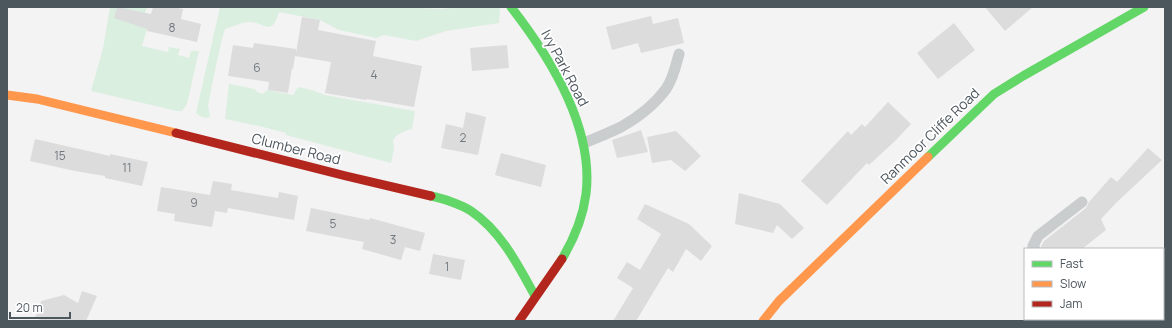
<svg xmlns="http://www.w3.org/2000/svg" width="1172" height="328" viewBox="0 0 1172 328" font-family="Manrope,sans-serif">
	<rect width="100%" height="100%" fill="#f3f3f3"/>
	<path fill="#dbefe1" d="M 110,7 L 147,7 L 144,16 L 147,29 L 142,46 L 168,52 L 169,47 L 180,49 L 178,55 L 189,58 L 191,51 L 199,51 L 187,104 L 182,111 L 177,111 L 91,91 L 103,48 Z
		M 220,7 L 402,7 L 443,9 L 457,7 L 499,7 L 500,11 L 499,23 L 446,31 L 416,41 L 384,35 L 376,38 L 339,30 L 320,20 L 279,12 C 271,37 267,23 250,22 C 242,22 232,27 225,29 L 222,39 L 216,66 L 208,105 L 210,117 C 205,119 200,117 196,113 Z
		M 229,84 L 255,89 L 257,92 L 263,94 L 267,90 L 293,95 L 298,87 L 312,90 L 325,95 L 415,111 L 412,129 C 404,131 398,133 393,140 L 394,149 L 391,163 L 286,135 L 286,133 L 263,127 L 225,119 Z"/>
	<path fill="#dcdcdd" d="M 117,7 L 151,14 L 153,7 L 173,7 L 183,9 L 181,19 L 201,24 L 197,42 L 147,31 L 147,29 L 114,18 Z
		M 985,7 L 1033,7 L 1005,31 Z
		M 651,16 L 653,24 L 678,18 L 684,43 L 641,53 L 638,43 L 612,50 L 606,27 Z
		M 302,17 L 320,20 L 318,30 L 376,41 L 373,56 L 422,66 L 414,107 L 367,99 L 366,100 L 325,93 L 331,62 L 295,56 L 293,69 L 292,68 L 288,93 L 268,90 L 269,82 L 228,76 L 233,45 L 253,48 L 254,43 L 296,49 L 296,53 Z
		M 954,23 L 975,50 L 938,79 L 917,53 Z
		M 507,45 L 509,68 L 472,71 L 470,48 Z
		M 888,102 L 911,124 L 895,141 L 869,165 L 867,163 L 827,205 L 801,181 L 848,131 L 851,135 L 862,124 L 865,127 Z
		M 466,112 L 486,117 L 478,155 L 441,148 L 446,124 L 463,128 Z
		M 641,130 L 648,152 L 617,158 L 612,140 Z
		M 676,131 L 701,156 L 685,171 L 671,160 L 652,163 L 647,137 Z
		M 35,139 L 110,156 L 110,154 L 148,162 L 142,186 L 105,178 L 105,176 L 75,171 L 30,161 Z
		M 1148,148 L 1162,160 L 1116,203 L 1101,219 L 1106,230 L 1082,249 L 1042,249 L 1041,246 L 1044,241 L 1086,208 L 1089,202 L 1111,177 L 1117,182 Z
		M 501,153 L 546,165 L 541,187 L 495,175 Z
		M 213,181 L 232,184 L 231,190 L 278,198 L 279,192 L 298,196 L 294,220 L 228,208 L 227,213 L 215,211 L 212,227 L 174,221 L 175,214 L 157,211 L 161,187 L 210,195 Z
		M 739,193 L 780,204 L 804,228 L 792,239 L 777,225 L 773,233 L 735,224 Z
		M 645,204 L 689,224 L 712,246 L 701,261 L 686,249 L 673,272 L 668,268 L 636,321 L 613,321 L 633,288 L 617,278 L 627,262 L 640,270 L 661,234 L 637,219 Z
		M 311,208 L 369,220 L 370,218 L 425,233 L 420,251 L 405,247 L 401,260 L 362,249 L 364,242 L 306,231 Z
		M 433,254 L 465,260 L 461,280 L 429,274 Z
		M 82,291 L 97,296 L 86,321 L 44,321 L 35,318 L 41,301 L 64,295 L 78,303 Z"/>
	<g fill="none" stroke-linecap="round" stroke-linejoin="round">
		<path stroke="#cacdce" stroke-width="11" d="M 584,143 C 596,138 609,133 621,127 C 637,118 655,104 666,89 C 673,79 676,65 679,54
			M 1035,249 L 1033,246 L 1038,236 L 1082,202"/>
		<path stroke="#cacdce" stroke-width="22" d="M 1092,319 L 1094,321"/>
		<path stroke="#63d668" stroke-width="9" d="M 511,7 C 550,57 594,128 586,194 C 583,217 574,239 562,259
			M 928,157 L 994,94 L 1023,76 L 1144,7
			M 431,196 C 442,198 462,205 471,211 C 501,231 518,265 535,296"/>
		<path stroke="#ff974d" stroke-width="9" d="M 7,95 L 37,99 L 176,133
			M 763,321 L 779,301 L 928,157"/>
		<path stroke="#b3261e" stroke-width="9" d="M 176,133 L 346,176 L 431,196
			M 519,321 L 562,259"/>
	</g>
	<g text-anchor="middle" stroke-width="3.5" stroke-linejoin="round" paint-order="stroke">
		<g font-size="12" fill="#71787e">
			<text x="172" y="32">8</text>
			<text x="257" y="72">6</text>
			<text x="374" y="79">4</text>
			<text x="463" y="142">2</text>
			<text x="60" y="160">15</text>
			<text x="127" y="172">11</text>
			<text x="194" y="207">9</text>
			<text x="333" y="228">5</text>
			<text x="393" y="244">3</text>
			<text x="447" y="271">1</text>
		</g>
		<g font-size="14" fill="#4c565d" stroke="#fff">
			<text transform="translate(565 68) rotate(62)" y="5">Ivy Park Road</text>
			<text transform="translate(930 136) rotate(-44)" y="5">Ranmoor Cliffe Road</text>
			<text transform="translate(296 149) rotate(14)" y="5">Clumber Road</text>
		</g>
	</g>
	<rect width="1172" height="328" fill="none" stroke="#4c565d" stroke-width="16"/>
	<rect x="1024" y="248" width="140" height="72" fill="#ffffff" stroke="#b7bbbe"/>
	<rect x="1032" y="261" width="20" height="6" fill="#63d668" stroke="#b7bbbe"/>
	<text x="1060" y="268" font-size="12" fill="#4c565d">Fast</text>
	<rect x="1032" y="281" width="20" height="6" fill="#ff974d" stroke="#b7bbbe"/>
	<text x="1060" y="288" font-size="12" fill="#4c565d">Slow</text>
	<rect x="1032" y="301" width="20" height="6" fill="#b3261e" stroke="#b7bbbe"/>
	<text x="1060" y="308" font-size="12" fill="#4c565d">Jam</text>
	<path d="M10 312v6h60v-6" fill="none" stroke="#4c565d" stroke-width="2"/>
	<text x="16" y="312" font-size="12" fill="#4c565d" stroke="#ffffff" stroke-width="3" paint-order="stroke">20 m</text>
</svg>
